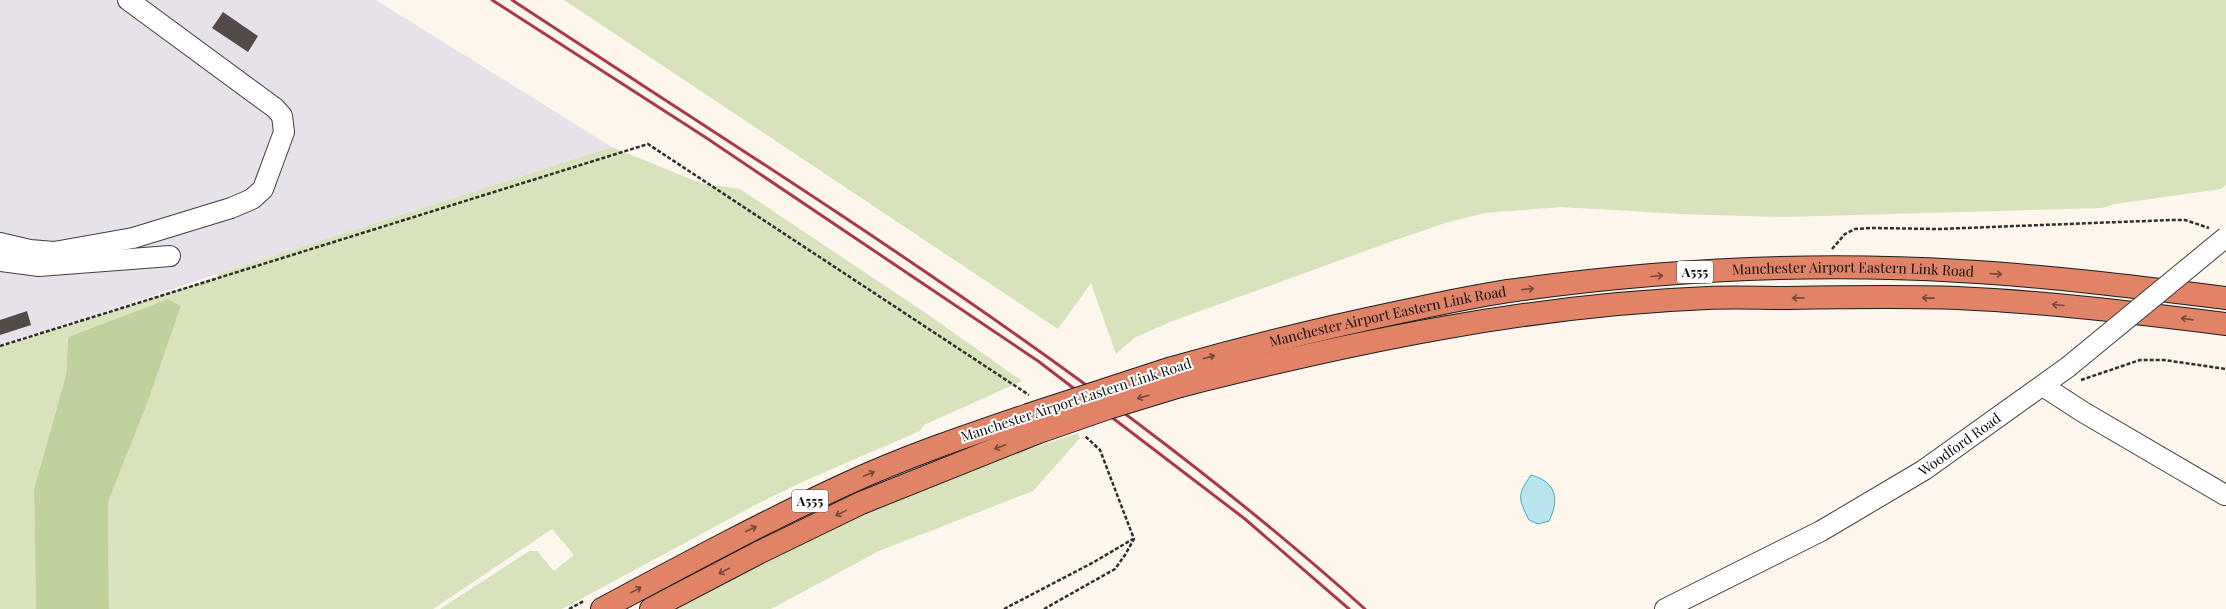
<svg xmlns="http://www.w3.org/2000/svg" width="2226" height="609" viewBox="0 0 2226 609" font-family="'Playfair Display',serif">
	<rect width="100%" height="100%" fill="#fcf6ed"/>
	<path fill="#e7e1e9" d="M 0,0 L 376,0 L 612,147 L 217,274 L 51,330 L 0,344 Z"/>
	<path fill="#d8e2bb" d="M 564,0 L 2226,0 L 2226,185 L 2221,189 L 2115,204 L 2102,208 L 1784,217 L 1681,214 L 1561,207 L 1485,213 L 1445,223 L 1390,242 L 1170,322 L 1134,338 L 1116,354 L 1091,283 L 1058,329 Z
		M 612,147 L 700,183 L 740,189 L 933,318 L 1022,381 L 924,425 L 920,431 L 811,478 L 757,504 L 562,609 L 440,609 L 529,551 L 537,551 L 554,571 L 574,555 L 552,529 L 433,609 L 109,609 L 108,502 L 147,404 L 181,306 L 168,299 L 68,337 L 66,375 L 34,489 L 36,609 L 0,609 L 0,347 L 218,277 L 217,274 Z
		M 1078,433 L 1080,438 L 1033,491 L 879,551 L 771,609 L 673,609 L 754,565 L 902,496 L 985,464 Z"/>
	<path fill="#c0d19d" d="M 168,299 L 181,306 L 147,404 L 108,502 L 109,609 L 36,609 L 34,489 L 66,375 L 68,337 Z"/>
	<path fill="#b8e5ed" stroke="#49a7ba" d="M 1531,475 C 1556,482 1560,499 1549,521 L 1538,524 L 1529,520 C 1518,498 1517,495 1531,475 Z"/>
	<path fill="#534b4a" d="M 223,12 L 258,36 L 248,52 L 212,28 Z
		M 27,311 L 31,325 L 0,335 L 0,320 Z"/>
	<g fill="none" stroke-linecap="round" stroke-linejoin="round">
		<defs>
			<g id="minor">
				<path d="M 0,243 L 30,250 L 54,252 L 133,238 L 231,208 L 252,199 L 263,189 L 284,132 L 282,116 L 275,108 L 128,0"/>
				<path d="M 0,261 L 39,266 L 170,256"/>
				<path d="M 2043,386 L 2083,412 L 2225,495"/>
				<path id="s1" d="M 1665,609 L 1821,531 L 1924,470 L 2068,367"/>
			</g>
			<g id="highway">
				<path id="s2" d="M 1172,368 C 1247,347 1323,328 1400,312 C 1439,304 1477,295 1516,290 C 1662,270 1812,262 1960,271 C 2049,276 2137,287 2226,298"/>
				<path d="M 1180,386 C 1353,342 1529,305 1708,298 C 1734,297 1761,298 1787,298 C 1844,297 1900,296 1957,298 C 2047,302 2137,313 2226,324"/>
				<path d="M 602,609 C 682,566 762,523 844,485 C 904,457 966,436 1028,415"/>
				<path d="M 651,609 L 758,553 L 861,503 L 1036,433"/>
			</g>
		</defs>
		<use href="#minor" stroke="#3f3f3f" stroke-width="22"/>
		<use href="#highway" stroke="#1d1d1d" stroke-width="24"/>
		<path stroke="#2e2e2e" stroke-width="2.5" stroke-dasharray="4 2" stroke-linecap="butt" d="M 1832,249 L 1845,234 L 1855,229 L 1871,228 L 1939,229 L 2171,220 L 2185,220 L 2209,228
			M 0,346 L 648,144 L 1029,395
			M 2081,380 L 2140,360 L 2164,360 L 2226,369
			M 569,609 L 584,601
			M 1004,609 L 1094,562 L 1133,539
			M 1044,609 L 1115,569 L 1125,555 L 1134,539 L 1100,450 L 1085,436"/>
		<use href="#minor" stroke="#fff" stroke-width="20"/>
		<use href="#highway" stroke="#e08367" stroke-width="22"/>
		<path stroke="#a83756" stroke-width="3" d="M 492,0 L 705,137 L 1038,361 L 1245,519 L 1349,609
			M 512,0 C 804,192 1104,375 1365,609"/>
		<defs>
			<path id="minor-bridge" d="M 2068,367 L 2226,237"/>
			<path id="highway-bridge" d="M 1028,415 L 1172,368
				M 1036,433 L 1108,408 L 1180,386"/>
		</defs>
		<use href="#minor-bridge" stroke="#3f3f3f" stroke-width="22" stroke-linecap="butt"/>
		<use href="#highway-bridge" stroke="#1d1d1d" stroke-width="24" stroke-linecap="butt"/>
		<use href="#minor-bridge" stroke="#fff" stroke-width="20"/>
		<use href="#highway-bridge" stroke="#e08367" stroke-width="22"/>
	</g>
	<defs><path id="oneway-shaft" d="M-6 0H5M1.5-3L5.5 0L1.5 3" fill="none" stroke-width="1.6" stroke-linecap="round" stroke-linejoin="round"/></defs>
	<g stroke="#76483a">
		<use href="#oneway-shaft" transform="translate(1996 274) rotate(4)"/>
		<use href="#oneway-shaft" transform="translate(1657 276) rotate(-5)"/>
		<use href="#oneway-shaft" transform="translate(1528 289) rotate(-6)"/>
		<use href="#oneway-shaft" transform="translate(1798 298) rotate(179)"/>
		<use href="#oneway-shaft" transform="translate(1928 298) rotate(-179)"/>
		<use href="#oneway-shaft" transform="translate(2058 305) rotate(-175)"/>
		<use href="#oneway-shaft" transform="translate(2187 319) rotate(-172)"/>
		<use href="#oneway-shaft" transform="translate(1209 357) rotate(-16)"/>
		<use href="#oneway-shaft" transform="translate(1143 397) rotate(164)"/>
		<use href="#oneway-shaft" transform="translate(1000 447) rotate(159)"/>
		<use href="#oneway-shaft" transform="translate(869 474) rotate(-23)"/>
		<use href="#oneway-shaft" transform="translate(841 513) rotate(154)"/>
		<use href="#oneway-shaft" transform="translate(751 529) rotate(-26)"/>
		<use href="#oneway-shaft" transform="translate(724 571) rotate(152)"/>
		<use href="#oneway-shaft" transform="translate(636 590) rotate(-29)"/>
	</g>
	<g text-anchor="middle" stroke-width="4" stroke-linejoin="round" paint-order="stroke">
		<g fill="#fff" stroke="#555" stroke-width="1">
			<rect x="1677" y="261" width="36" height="22" rx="3"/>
			<rect x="792" y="490" width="36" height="22" rx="3"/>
		</g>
		<g font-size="13" font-weight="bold" fill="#0c0c0c">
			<text x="1695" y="277">A555</text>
			<text x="810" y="506">A555</text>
		</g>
		<g font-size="14" fill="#0c0c0c" stroke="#fff">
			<text dy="5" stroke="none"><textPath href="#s2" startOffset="691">Manchester Airport Eastern Link Road</textPath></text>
			<text dy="5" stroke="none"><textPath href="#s2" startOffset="222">Manchester Airport Eastern Link Road</textPath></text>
			<text transform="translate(1076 400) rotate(-18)" y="5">Manchester Airport Eastern Link Road</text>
			<text dy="5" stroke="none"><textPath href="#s1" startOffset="338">Woodford Road</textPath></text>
		</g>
	</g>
</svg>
